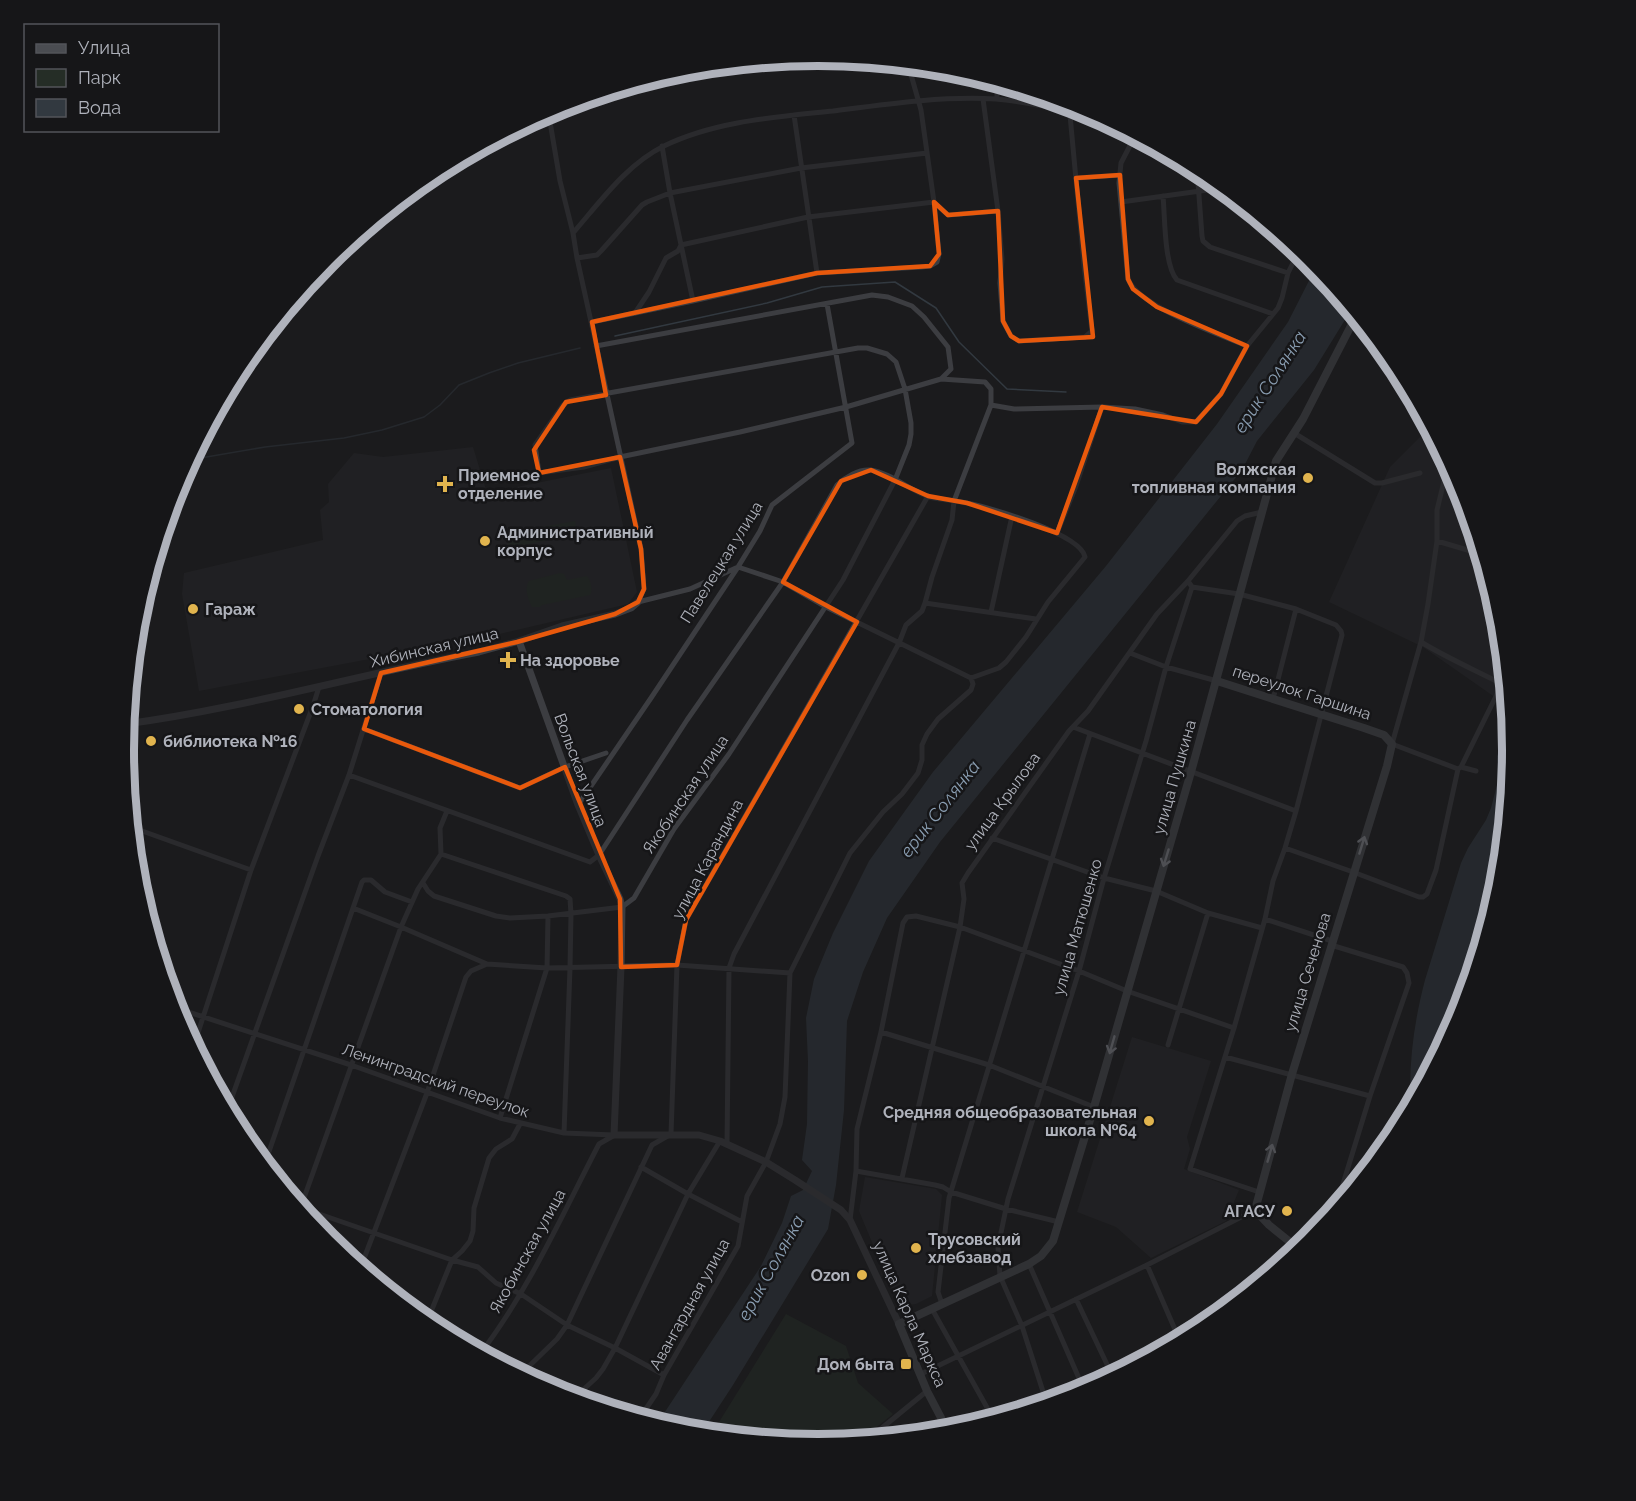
<svg xmlns="http://www.w3.org/2000/svg" width="1636" height="1501" viewBox="0 0 1636 1501" font-family="Raleway,sans-serif">
	<rect width="100%" height="100%" fill="#1b1b1d"/>
	<path fill="#27272a" d="M 1430,427 L 1460,485 L 1500,615 L 1509,707 L 1423,647 L 1329,602 L 1390,467 Z
		M 473,447 L 487,493 L 611,468 L 637,592 L 628,604 L 487,637 L 199,691 L 182,594 L 184,573 L 323,540 L 320,510 L 329,502 L 328,484 L 354,453 L 383,457 Z
		M 1132,1037 L 1211,1061 L 1187,1137 L 1190,1149 L 1184,1169 L 1239,1190 L 1226,1221 L 1151,1258 L 1116,1227 L 1077,1212 Z
		M 865,1177 L 936,1189 L 942,1195 L 932,1296 L 916,1304 L 907,1305 L 897,1302 L 859,1211 Z"/>
	<path fill="#252d26" d="M 575,521 L 577,531 L 574,535 L 509,548 L 507,546 L 514,532 Z
		M 560,573 L 564,574 L 567,580 L 587,576 C 591,581 593,590 590,595 L 542,605 L 540,607 L 532,607 C 528,599 524,588 529,581 Z
		M 786,1314 L 846,1346 L 858,1383 L 893,1414 L 858,1442 L 818,1445 L 711,1435 Z"/>
	<path fill="#323940" d="M 1316,267 L 1351,310 L 1314,370 L 1257,441 L 1242,470 L 940,842 L 887,918 L 863,972 L 847,1021 L 844,1110 L 836,1185 L 828,1229 L 733,1385 L 701,1434 L 682,1432 L 657,1424 L 761,1266 L 782,1223 L 791,1196 L 803,1190 L 812,1171 L 802,1160 L 807,1124 L 808,1061 L 806,1018 L 814,979 L 833,933 L 869,861 L 933,772 L 1106,566 L 1217,424 L 1288,322 Z
		M 1511,727 L 1513,751 L 1500,886 L 1460,1017 L 1411,1108 C 1408,1065 1414,1022 1425,980 L 1461,863 L 1468,848 L 1486,820 L 1491,808 L 1498,781 L 1497,756 Z"/>
	<g fill="none" stroke-linecap="round" stroke-linejoin="round">
		<path stroke="#323940" stroke-width="1.5" d="M 615,336 L 767,303 L 822,287 L 895,282 L 936,308 L 959,342 L 1007,389 L 1066,392
			M 189,460 L 265,447 L 344,438 L 382,430 L 424,417 L 440,405 L 459,385 L 489,373 L 518,363 L 580,348"/>
		<path stroke="#3c3d41" stroke-width="5" d="M 997,82 L 997,99
			M 983,99 L 998,211 L 1002,259 L 1000,283 L 1003,321 L 1011,336 L 1019,341 L 1085,337 L 1092,331 L 1084,266 L 1070,115 L 1068,110 L 1068,104
			M 548,110 L 560,181 L 573,233 L 577,258 L 641,549 L 644,589 L 638,602
			M 794,115 L 817,273
			M 1135,136 L 1121,163 L 1119,183 L 1128,279 C 1139,307 1219,334 1247,346
			M 662,146 L 670,193 L 693,301
			M 1197,169 L 1202,236 L 1203,241 L 1210,247 L 1288,273
			M 1076,178 L 1120,175
			M 1163,196 C 1165,216 1164,266 1177,280 L 1273,314
			M 1121,202 L 1222,188
			M 573,233 C 600,202 627,164 664,146 C 715,121 777,117 833,111 C 887,104 941,96 996,99 C 1020,101 1044,107 1068,110
			M 577,258 L 597,255 L 601,251 L 642,205 L 647,202 L 670,193 L 801,168 L 927,153
			M 635,313 L 649,292 L 666,258 L 678,251 L 681,245 L 808,217 L 934,202 L 948,215 L 998,211
			M 592,322 L 693,301 L 817,273 L 921,267 L 930,266 L 937,262 L 939,254 L 934,202 L 921,110 L 908,64
			M 596,346 L 872,295 L 888,297 L 912,306 L 924,317 L 948,347 L 951,369 L 941,379
			M 1294,433 L 1375,483 L 1382,483 L 1420,473
			M 1450,466 L 1445,477 L 1437,510 L 1437,541 L 1428,604 L 1421,642 L 1392,744 L 1458,769 L 1461,767 L 1476,771
			M 495,481 L 539,473 L 584,467 L 620,457 L 740,432 L 846,407 L 941,379 L 985,382 L 991,389 L 991,405 L 1014,409 L 1102,407 L 1135,409 L 1163,415 L 1182,422 L 1196,422 L 1221,394 L 1247,346 L 1278,308 L 1282,298 L 1288,273 L 1299,251
			M 1057,533 L 1076,486 L 1102,407
			M 1437,541 L 1481,554
			M 1188,581 L 1192,587 L 1239,594 L 1296,609 L 1336,625 L 1341,631 L 1342,635 L 1296,811 L 1285,848 L 1273,881 L 1265,919 L 1234,1028 L 1190,1169 L 1259,1192
			M 638,602 L 690,589 L 738,567 L 783,582 L 826,607 L 971,678
			M 925,603 L 1036,619
			M 991,612 L 1012,516
			M 1421,642 C 1447,658 1475,670 1502,684
			M 1130,653 L 1166,667 L 1217,681
			M 1273,699 L 1296,609
			M 127,711 L 150,613 L 154,582 L 152,564
			M 1073,727 L 1296,811
			M 364,729 L 520,788 L 565,767 L 606,753
			M 1461,767 L 1506,676
			M 349,775 L 590,862 L 599,855 L 687,720 L 783,582 L 837,485 C 845,477 859,469 870,470 C 891,473 909,490 929,497 C 941,500 954,500 966,503 C 989,507 1081,534 1085,557 L 1048,602 L 1026,637 L 1006,662 L 999,668 L 971,678 L 973,684 L 971,690 L 938,719 L 927,734 L 922,745 L 922,760 L 918,773 L 902,794 L 883,812 L 850,853 L 790,973 L 785,1097 L 780,1124 L 766,1162 L 747,1196 L 738,1246 L 664,1375 L 656,1394 L 639,1419
			M 578,805 L 651,698 L 738,567 L 760,531 L 772,505 L 852,443 L 827,304
			M 131,827 L 251,870
			M 992,838 L 1104,878 L 1156,891 L 1208,913 L 1262,928
			M 1285,848 L 1353,872 L 1419,897 L 1423,897 L 1427,894 L 1436,870 L 1458,769
			M 441,854 L 566,896 L 570,899 L 571,914 L 570,968 L 564,1133
			M 423,883 L 428,891 L 434,896 L 496,916 L 510,918 L 548,916 L 622,907 L 634,898 L 674,829 L 729,754 L 843,580 L 895,480 L 909,445 L 911,434 L 911,423 L 905,389 L 896,362 L 887,354 L 867,348 L 858,348 L 570,400 L 563,405 L 535,445 L 539,473
			M 353,908 L 401,927 L 487,964 L 547,968 L 677,965 L 790,973
			M 1265,919 L 1332,941
			M 1331,945 L 1403,967 L 1407,973 L 1409,983 L 1370,1096 L 1335,1210
			M 173,1007 L 351,1065 L 500,1118 L 564,1133 L 614,1135
			M 881,1032 L 989,1065 L 1094,1107
			M 1168,1045 L 1208,913
			M 193,1048 L 251,870 L 313,706 L 319,687
			M 1225,1057 L 1370,1096
			M 227,1111 L 318,856 L 349,775 L 381,673
			M 500,1118 L 547,968 L 548,916
			M 727,1145 L 729,968 L 734,954 L 899,643 L 906,625 L 922,611 L 925,603 L 932,577 L 952,520 L 954,501 L 991,405
			M 264,1166 L 362,882 L 364,880 L 371,880 L 385,892 L 412,902
			M 641,1167 L 688,1194 L 742,1222
			M 856,1171 L 935,1185 L 943,1187 L 951,1192 L 1006,1209 L 1059,1222
			M 902,1178 L 960,927 L 964,899 L 962,883 L 968,873 L 1069,731 L 1088,711 L 1157,614 L 1188,581 L 1237,521 L 1245,516 L 1262,512
			M 299,1207 L 452,1260 L 478,1267 L 496,1283 L 521,1294 L 567,1325 L 615,1348 L 664,1375
			M 300,1209 L 401,927 L 418,889 L 441,854 L 440,828 L 447,811
			M 850,1220 L 856,1171 L 857,1129 L 881,1032 L 903,923 L 907,917 L 916,916 L 960,927 L 1079,971 L 1127,991 L 1234,1028
			M 1029,1264 L 1085,1392
			M 1147,1265 L 1180,1341
			M 360,1269 L 427,1093 L 466,977 L 471,971 L 487,964
			M 1076,1299 L 1113,1377
			M 942,1304 L 938,1292 L 949,1198 L 1090,734
			M 932,1309 L 994,1420
			M 426,1324 L 452,1260 L 462,1251 L 470,1241 L 473,1231 L 474,1208 L 489,1158 L 496,1149 L 512,1139 L 520,1124
			M 480,1354 C 529,1290 562,1215 599,1144 L 613,1136
			M 921,1374 L 1147,1265 L 1255,1210
			M 520,1375 L 557,1339 L 567,1325 L 652,1145 L 671,1134 L 677,965 L 686,920 L 928,496
			M 573,1399 L 596,1378 L 603,1369 L 615,1348 L 688,1194 L 720,1141
			M 1047,1404 L 1022,1326 L 1000,1276 L 998,1247 L 1008,1199 L 1079,971 L 1104,878 L 1146,741 L 1166,667 L 1192,587
			M 866,1441 L 927,1391"/>
		<path stroke="#3c3d41" stroke-width="7" d="M 519,641 L 578,805 L 599,855 L 620,899 L 622,907 L 621,967 L 614,1135 L 699,1135 L 720,1141 L 766,1162 L 795,1180 L 841,1210 L 850,1220 L 899,1324
			M 126,724 C 245,708 361,674 479,652 L 519,641 L 562,626 L 615,614 L 631,608 L 638,602"/>
		<path stroke="#4a4c51" stroke-width="8" d="M 1217,681 L 1364,728 L 1384,735 L 1392,744 L 1387,766 L 1292,1074 L 1255,1210 L 1269,1225 L 1300,1250
			M 949,1433 L 927,1391 L 899,1324 L 1029,1264 L 1041,1256 L 1053,1241 L 1094,1107 L 1191,772 L 1276,461 L 1303,419 L 1356,316"/>
	</g>
	<defs><path id="oneway-shaft" d="M-6 0H5M1.5-3L5.5 0L1.5 3" fill="none" stroke-width="1.6" stroke-linecap="round" stroke-linejoin="round" transform="scale(1.5)"/></defs>
	<g stroke="#8c8e96">
		<use href="#oneway-shaft" transform="translate(1362 845) rotate(-73)"/>
		<use href="#oneway-shaft" transform="translate(1166 858) rotate(107)"/>
		<use href="#oneway-shaft" transform="translate(1112 1045) rotate(106)"/>
		<use href="#oneway-shaft" transform="translate(1270 1153) rotate(-74)"/>
	</g>
	<path d="M0 0H1636V1501H0ZM 1120,175 L 1128,279 L 1133,289 L 1157,307 L 1247,346 L 1221,394 L 1196,422 L 1102,407 L 1057,533 L 967,503 L 928,496 L 871,470 L 841,481 L 783,582 L 857,622 L 686,920 L 677,965 L 621,967 L 620,899 L 565,767 L 520,788 L 364,729 L 381,673 L 517,642 L 615,614 L 638,602 L 644,589 L 641,549 L 620,457 L 539,473 L 534,450 L 566,402 L 606,395 L 592,322 L 817,273 L 930,266 L 939,254 L 934,202 L 948,215 L 998,211 L 1003,321 L 1011,336 L 1019,341 L 1093,337 L 1076,178 Z" fill="#1b1b1d" fill-opacity=".55" fill-rule="evenodd"/>
	<path fill="none" stroke="#e8590c" stroke-width="4.5" stroke-linejoin="round" d="M 1120,175 L 1128,279 L 1133,289 L 1157,307 L 1247,346 L 1221,394 L 1196,422 L 1102,407 L 1057,533 L 967,503 L 928,496 L 871,470 L 841,481 L 783,582 L 857,622 L 686,920 L 677,965 L 621,967 L 620,899 L 565,767 L 520,788 L 364,729 L 381,673 L 517,642 L 615,614 L 638,602 L 644,589 L 641,549 L 620,457 L 539,473 L 534,450 L 566,402 L 606,395 L 592,322 L 817,273 L 930,266 L 939,254 L 934,202 L 948,215 L 998,211 L 1003,321 L 1011,336 L 1019,341 L 1093,337 L 1076,178 Z"/>
	<g fill="#e1b44e" stroke="#161618" stroke-width="2">
		<circle cx="1308" cy="478" r="6"/>
		<path d="M442 475h6v6h6v6h-6v6h-6v-6h-6v-6h6z"/>
		<circle cx="485" cy="541" r="6"/>
		<circle cx="193" cy="609" r="6"/>
		<path d="M505 651h6v6h6v6h-6v6h-6v-6h-6v-6h6z"/>
		<circle cx="299" cy="709" r="6"/>
		<circle cx="151" cy="741" r="6"/>
		<circle cx="1149" cy="1121" r="6"/>
		<circle cx="1287" cy="1211" r="6"/>
		<circle cx="916" cy="1248" r="6"/>
		<circle cx="862" cy="1275" r="6"/>
		<rect x="900" y="1358" width="12" height="12" rx="3"/>
	</g>
	<g text-anchor="middle" stroke-width="5" stroke-linejoin="round" paint-order="stroke">
		<g font-size="16" font-weight="bold" fill="#afb2bb" stroke="#161618" text-anchor="start">
			<text x="1296" y="475" text-anchor="end">Волжская<tspan x="1296" dy="18">топливная компания</tspan></text>
			<text x="458" y="481">Приемное<tspan x="458" dy="18">отделение</tspan></text>
			<text x="497" y="538">Административный<tspan x="497" dy="18">корпус</tspan></text>
			<text x="205" y="615">Гараж</text>
			<text x="520" y="666">На здоровье</text>
			<text x="311" y="715">Стоматология</text>
			<text x="163" y="747">библиотека №16</text>
			<text x="1137" y="1118" text-anchor="end">Средняя общеобразовательная<tspan x="1137" dy="18">школа №64</tspan></text>
			<text x="1275" y="1217" text-anchor="end">АГАСУ</text>
			<text x="928" y="1245">Трусовский<tspan x="928" dy="18">хлебзавод</tspan></text>
			<text x="850" y="1281" text-anchor="end">Ozon</text>
			<text x="894" y="1370" text-anchor="end">Дом быта</text>
		</g>
		<g font-size="16" fill="#afb2bb" stroke="#161618">
			<text transform="translate(721 562) rotate(-58)" y="6">Павелецкая улица</text>
			<text transform="translate(434 647) rotate(-13)" y="6">Хибинская улица</text>
			<text transform="translate(1302 692) rotate(18)" y="6">переулок Гаршина</text>
			<text transform="translate(581 770) rotate(69)" y="6">Вольская улица</text>
			<text transform="translate(1174 777) rotate(-74)" y="6">улица Пушкина</text>
			<text transform="translate(685 794) rotate(-56)" y="6">Якобинская улица</text>
			<text transform="translate(1002 801) rotate(-54)" y="6">улица Крылова</text>
			<text transform="translate(707 859) rotate(-62)" y="6">улица Карандина</text>
			<text transform="translate(1077 927) rotate(-74)" y="6">улица Матюшенко</text>
			<text transform="translate(1307 972) rotate(-73)" y="6">улица Сеченова</text>
			<text transform="translate(436 1080) rotate(19)" y="6">Ленинградский переулок</text>
			<text transform="translate(527 1251) rotate(-61)" y="6">Якобинская улица</text>
			<text transform="translate(689 1304) rotate(-61)" y="6">Авангардная улица</text>
			<text transform="translate(910 1314) rotate(66)" y="6">улица Карла Маркса</text>
		</g>
		<g font-size="18" font-style="italic" fill="#8a9eb2" stroke="#161618">
			<text transform="translate(1270 382) rotate(-57)" y="6">ерик Солянка</text>
			<text transform="translate(940 809) rotate(-52)" y="6">ерик Солянка</text>
			<text transform="translate(771 1268) rotate(-61)" y="6">ерик Солянка</text>
		</g>
	</g>
	<path d="M0 0H1636V1501H0ZM134 750a684 684 0 1 1 1368 0a684 684 0 1 1-1368 0Z" fill="#161618" fill-rule="evenodd"/>
	<path fill="none" stroke="#afb2bb" stroke-width="8" d="M134 750a684 684 0 1 1 1368 0a684 684 0 1 1-1368 0Z"/>
	<rect x="24" y="24" width="195" height="108" fill="#161618" stroke="#535459" stroke-width="1.5"/>
	<rect x="36" y="44" width="30" height="9" fill="#4a4c51" stroke="#535459" stroke-width="1.5"/>
	<text x="78" y="54" font-size="18" fill="#afb2bb">Улица</text>
	<rect x="36" y="69" width="30" height="18" fill="#252d26" stroke="#535459" stroke-width="1.5"/>
	<text x="78" y="84" font-size="18" fill="#afb2bb">Парк</text>
	<rect x="36" y="99" width="30" height="18" fill="#323940" stroke="#535459" stroke-width="1.5"/>
	<text x="78" y="114" font-size="18" fill="#afb2bb">Вода</text>
</svg>
